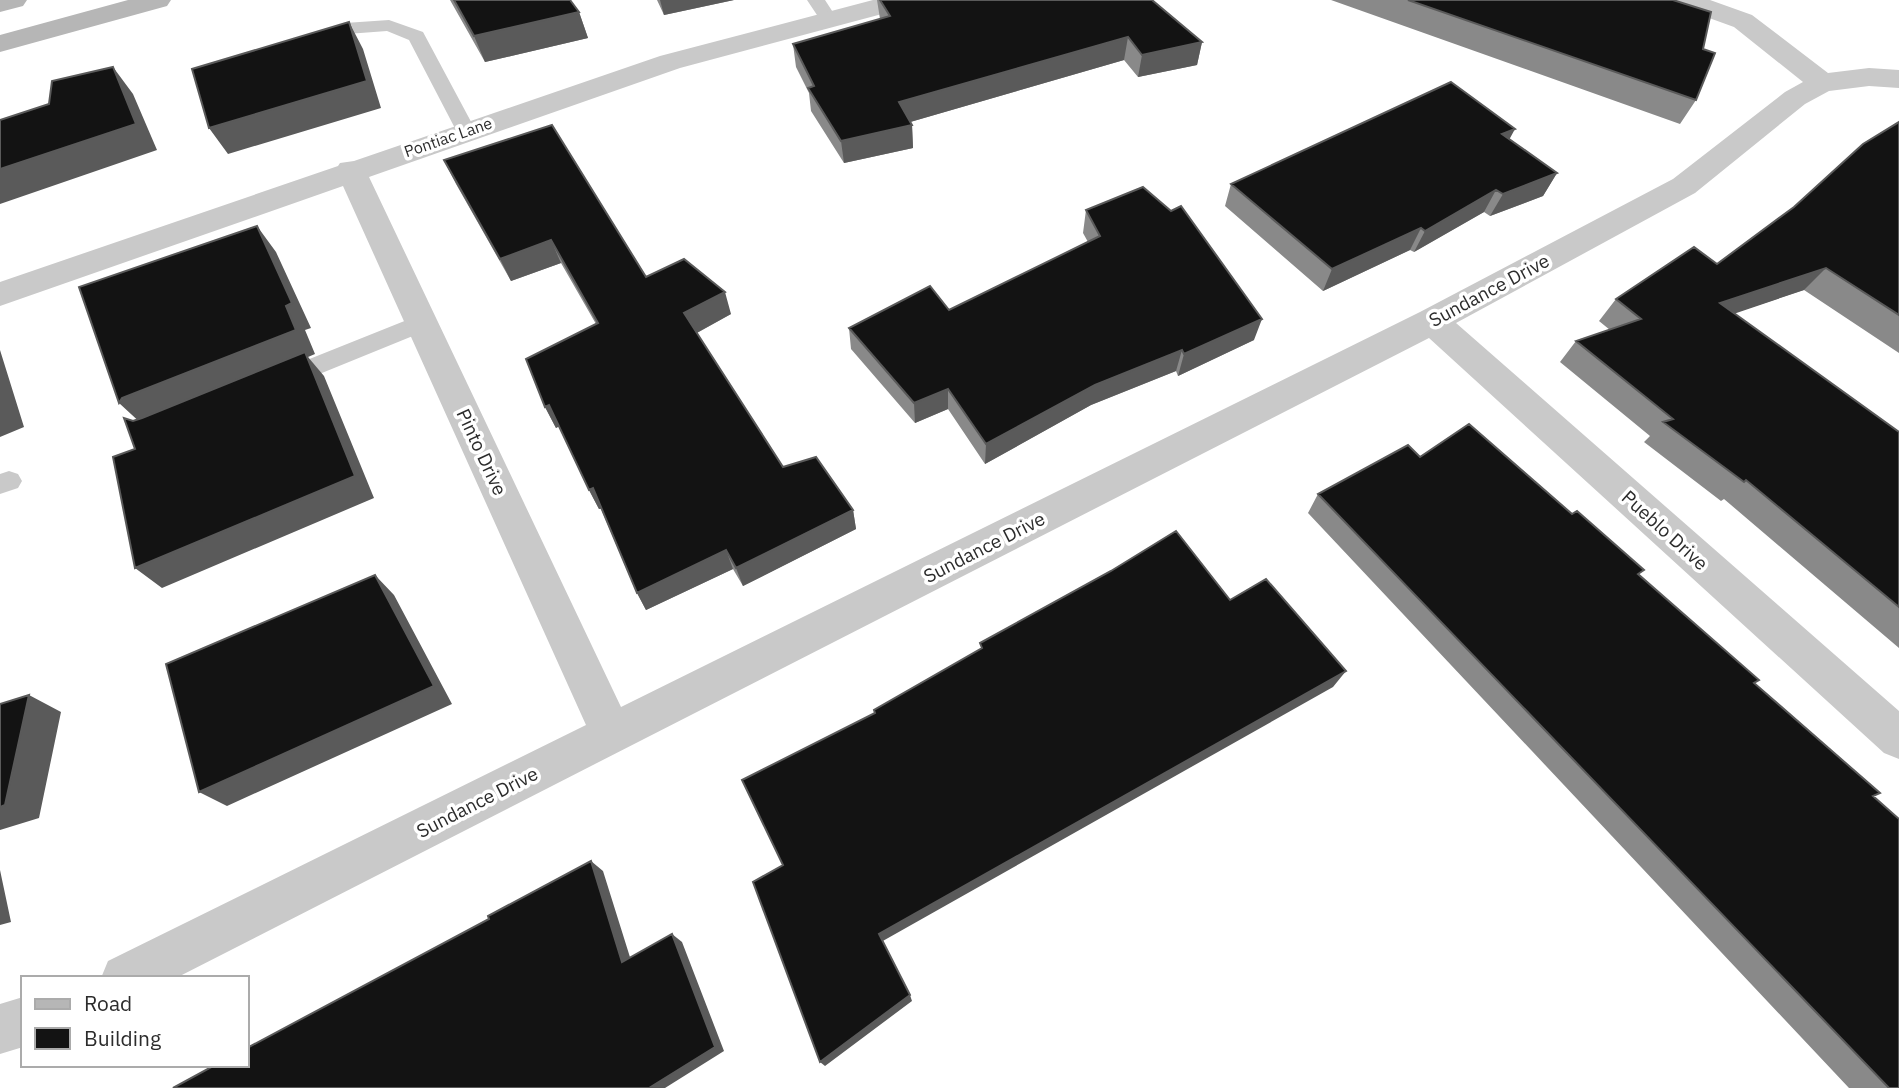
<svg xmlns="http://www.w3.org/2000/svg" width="1899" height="1088" viewBox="0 0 1899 1088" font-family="'IBM Plex Sans',sans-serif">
	<rect width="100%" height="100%" fill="#fff"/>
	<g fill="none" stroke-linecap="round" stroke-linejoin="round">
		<path fill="#c9c9c9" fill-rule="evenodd" d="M 807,0 L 825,0 L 838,20 L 835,24 L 823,24 Z
			M 389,20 L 423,32 L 476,131 L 473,136 L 459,136 L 409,40 L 387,31 L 347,34 L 319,43 L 310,37 L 312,33 L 345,23 Z
			M 422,314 L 430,317 L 433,323 L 430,329 L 285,388 L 277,386 L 273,379 L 277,372 Z
			M 9,471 L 18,474 L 22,481 L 18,488 L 0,494 L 0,474 Z"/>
		<path fill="#c9c9c9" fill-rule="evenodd" d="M 873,0 L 916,0 L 912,6 L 680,68 L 369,177 L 621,707 L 1420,312 L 1673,179 L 1785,92 L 1803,82 L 1734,27 L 1676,6 L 1672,0 L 1710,0 L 1752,15 L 1828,73 L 1869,68 L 1899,70 L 1899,88 L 1869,86 L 1829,91 L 1805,104 L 1695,193 L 1456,323 L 1899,711 L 1899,759 L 1884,753 L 1429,338 L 176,978 L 101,978 L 108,961 L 586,725 L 343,186 L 0,306 L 0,282 L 338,166 L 340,163 L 354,161 L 660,56 Z
			M 23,997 L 23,1047 L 0,1054 L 0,1004 Z"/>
		<path fill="#b6b6b6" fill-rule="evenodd" d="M 0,0 L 27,0 L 23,6 L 0,12 Z
			M 128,0 L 171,0 L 167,6 L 0,52 L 0,35 Z"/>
	</g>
	<path fill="#898989" d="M 450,0 L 570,0 L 579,12 L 588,38 L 485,62 Z
		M 657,0 L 734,0 L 664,15 Z
		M 877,0 L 1152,0 L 1202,42 L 1197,65 L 1138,77 L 1124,60 L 910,122 L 912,125 L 913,148 L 844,163 L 811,111 L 809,93 L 796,67 L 793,44 L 880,19 Z
		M 1331,0 L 1673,0 L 1703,49 L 1696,100 L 1680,124 Z
		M 1899,122 L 1899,353 L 1804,290 L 1734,313 L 1899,432 L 1899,648 L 1724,499 L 1721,501 L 1644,442 L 1650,436 L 1560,362 L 1576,341 L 1610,330 L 1599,321 L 1616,299 L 1717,264 L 1794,207 Z
		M 1509,139 L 1557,173 L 1543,196 L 1490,216 L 1484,212 L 1414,252 L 1410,250 L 1323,291 L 1225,206 L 1231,184 Z
		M 444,160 L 646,277 L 731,314 L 697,333 L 783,467 L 853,510 L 856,529 L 743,586 L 733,569 L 646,610 L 637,593 L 601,509 L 599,509 L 589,490 L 559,426 L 556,428 L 545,407 L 596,324 L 561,263 L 511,281 L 456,184 Z
		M 1086,210 L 1254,340 L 1178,376 L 1176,371 L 1091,405 L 985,464 L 948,409 L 915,423 L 851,349 L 849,328 L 949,310 L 1088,242 L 1083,233 Z
		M 1318,494 L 1572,514 L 1644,570 L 1639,574 L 1873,796 L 1899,1088 L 1849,1088 L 1308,513 Z"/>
	<path fill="#5a5a5a" d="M 660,0 L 734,0 L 664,15 Z
		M 579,12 L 588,38 L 485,62 L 474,36 Z
		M 349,22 L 363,49 L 381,108 L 228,154 L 209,128 Z
		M 1128,37 L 1124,60 L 900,125 L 899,102 Z
		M 1202,42 L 1197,65 L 1138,77 L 1142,55 Z
		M 113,67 L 133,94 L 157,150 L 0,204 L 0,169 Z
		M 912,125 L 913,148 L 844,163 L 841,141 Z
		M 1515,129 L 1503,151 L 1502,134 Z
		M 1557,173 L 1543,196 L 1490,216 L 1503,194 Z
		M 1496,190 L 1484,212 L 1414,252 L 1425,231 Z
		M 257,226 L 276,252 L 311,328 L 305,330 L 315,354 L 308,357 L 324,376 L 374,498 L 162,588 L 135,568 L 144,426 L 119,403 Z
		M 1421,228 L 1410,250 L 1323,291 L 1332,269 Z
		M 551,240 L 561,263 L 511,281 L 500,259 Z
		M 1826,268 L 1804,290 L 1701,325 L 1720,303 Z
		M 725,292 L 731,314 L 691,336 L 684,313 Z
		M 1262,319 L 1254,340 L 1178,376 L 1184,354 Z
		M 0,350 L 24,427 L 0,437 Z
		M 1182,350 L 1176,371 L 1091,405 L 985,464 L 986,444 L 1095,385 Z
		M 948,389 L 948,409 L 915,423 L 914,403 Z
		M 549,405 L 560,426 L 556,428 L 545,407 Z
		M 593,488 L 603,508 L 599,509 L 589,490 Z
		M 853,510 L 856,529 L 743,586 L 736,568 Z
		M 726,550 L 733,569 L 646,610 L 637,593 Z
		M 375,575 L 394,595 L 452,704 L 227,806 L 199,792 Z
		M 1346,671 L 1333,687 L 881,942 L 879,934 Z
		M 29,695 L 61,712 L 39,818 L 0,830 L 0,807 Z
		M 591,861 L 603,871 L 634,970 L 622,962 Z
		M 0,870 L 11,922 L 0,925 Z
		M 672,934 L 682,942 L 724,1051 L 665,1088 L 649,1088 Z
		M 910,995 L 912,1001 L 825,1066 L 820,1062 Z"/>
	<path fill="#131313" stroke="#5a5a5a" stroke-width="2" d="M 454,0 L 570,0 L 579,12 L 474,36 Z
		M 880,0 L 1152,0 L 1202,42 L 1142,55 L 1128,37 L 899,102 L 912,125 L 841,141 L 808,88 L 814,86 L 793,44 L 890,16 Z
		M 1408,0 L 1673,0 L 1711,12 L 1703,49 L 1715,53 L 1696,100 Z
		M 349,22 L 367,81 L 209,128 L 192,69 Z
		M 113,67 L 136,124 L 0,169 L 0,120 L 49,104 L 52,81 Z
		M 1451,82 L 1515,129 L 1502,134 L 1557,173 L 1503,194 L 1496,190 L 1425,231 L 1421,228 L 1332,269 L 1231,184 Z
		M 1899,122 L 1899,315 L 1826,268 L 1720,303 L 1899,432 L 1899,607 L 1746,480 L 1744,482 L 1663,422 L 1673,419 L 1576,341 L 1641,319 L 1616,299 L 1694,247 L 1717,264 L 1794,207 L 1863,144 Z
		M 552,125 L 646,277 L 684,259 L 725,292 L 684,313 L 783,467 L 816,457 L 853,510 L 736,568 L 726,550 L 637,593 L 593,488 L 589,490 L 549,405 L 545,407 L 526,359 L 598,323 L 551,240 L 500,259 L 444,160 Z
		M 1143,187 L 1171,211 L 1181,206 L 1262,319 L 1184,354 L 1182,350 L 1095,385 L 986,444 L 948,389 L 914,403 L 849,328 L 930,286 L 949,310 L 1100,236 L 1086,210 Z
		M 257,226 L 292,303 L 286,306 L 296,330 L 122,398 L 119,403 L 79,287 Z
		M 305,352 L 355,476 L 135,568 L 113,457 L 135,449 L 124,418 L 133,421 L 142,418 Z
		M 1469,424 L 1572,514 L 1577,511 L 1644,570 L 1638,574 L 1759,680 L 1754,683 L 1880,793 L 1873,796 L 1899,819 L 1899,1088 L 1889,1088 L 1318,494 L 1408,445 L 1420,457 Z
		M 1176,531 L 1230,600 L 1266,579 L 1346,671 L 879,934 L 910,995 L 820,1062 L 753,882 L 783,865 L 742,780 L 875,713 L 874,710 L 982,648 L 980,643 L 1111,571 Z
		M 375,575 L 434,686 L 199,792 L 166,664 Z
		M 29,695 L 5,805 L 0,807 L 0,704 Z
		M 591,861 L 622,962 L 672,934 L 715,1047 L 649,1088 L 173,1088 L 215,1065 L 247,1065 L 247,1048 L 489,919 L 488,916 Z"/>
	<g text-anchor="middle" stroke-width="7" stroke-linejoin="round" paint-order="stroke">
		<g font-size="16" fill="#2c2c2c" stroke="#fff">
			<text transform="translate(448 137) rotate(-19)" y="6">Pontiac Lane</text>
		</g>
		<g font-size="19" fill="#2c2c2c" stroke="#fff">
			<text transform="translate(1489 290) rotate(-28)" y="7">Sundance Drive</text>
			<text transform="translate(482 452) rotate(65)" y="7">Pinto Drive</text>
			<text transform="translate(1665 530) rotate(42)" y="7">Pueblo Drive</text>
			<text transform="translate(984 547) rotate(-27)" y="7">Sundance Drive</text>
			<text transform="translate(477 802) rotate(-27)" y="7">Sundance Drive</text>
		</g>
	</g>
	<rect x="21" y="976" width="228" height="91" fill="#ffffff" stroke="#ababab" stroke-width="2"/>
	<rect x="35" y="999" width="35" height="10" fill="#b6b6b6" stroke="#ababab" stroke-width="2"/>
	<text x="84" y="1011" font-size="21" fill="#2c2c2c">Road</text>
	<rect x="35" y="1028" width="35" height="21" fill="#131313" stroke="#ababab" stroke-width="2"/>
	<text x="84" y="1046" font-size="21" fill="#2c2c2c">Building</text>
</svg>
